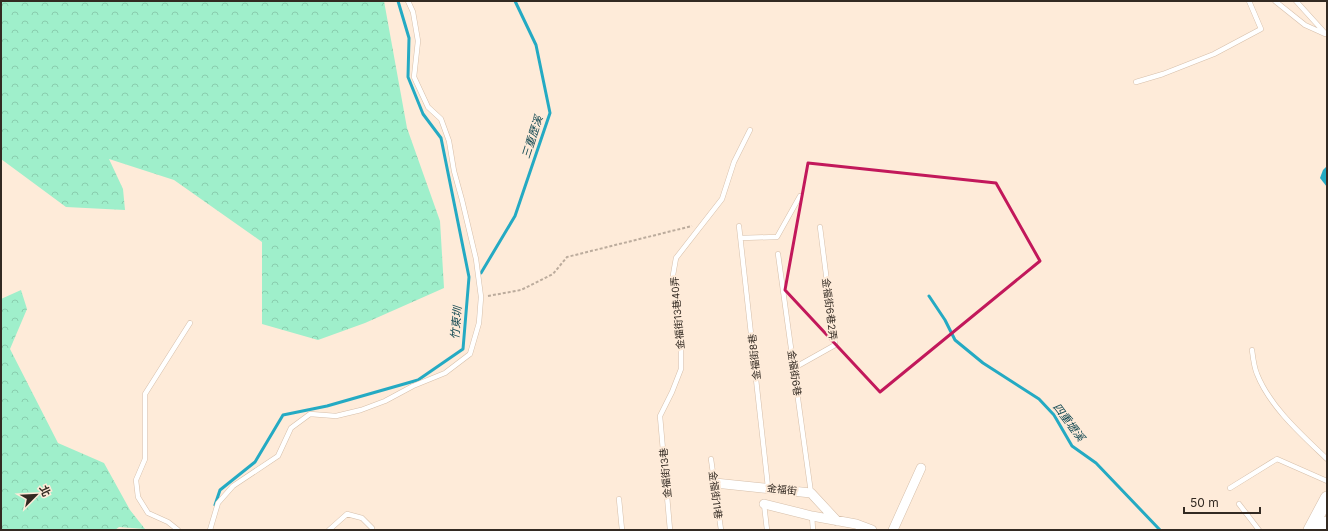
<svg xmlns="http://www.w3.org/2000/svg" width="1328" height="531" viewBox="0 0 1328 531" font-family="Inter,'Noto Sans TC',sans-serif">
	<defs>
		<pattern id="forest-crowns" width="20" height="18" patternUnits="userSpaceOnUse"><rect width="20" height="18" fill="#9fefcb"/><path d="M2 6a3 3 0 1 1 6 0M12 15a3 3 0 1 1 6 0" fill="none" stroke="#89cdae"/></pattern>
	</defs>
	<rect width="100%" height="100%" fill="#feebd9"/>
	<path fill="url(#forest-crowns)" d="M 1,1 L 384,1 L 407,128 L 440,221 L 444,288 L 365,323 L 318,340 L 262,324 L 262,242 L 174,180 L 109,159 L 123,189 L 125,210 L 66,207 L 1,159 Z
		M 21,290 L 27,309 L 10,349 L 58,443 L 104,463 L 130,510 L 145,529 L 119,527 L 115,530 L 1,530 L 1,299 Z"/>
	<path fill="#24aac3" d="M 1327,166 L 1327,187 L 1320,178 L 1323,170 Z"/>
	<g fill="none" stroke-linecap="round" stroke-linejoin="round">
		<path stroke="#24aac3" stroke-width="3" d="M 481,273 L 515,216 L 550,113 L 536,45 L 515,1
			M 929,296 L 945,320 L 955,340 L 983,363 L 1039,399 L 1054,415 L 1072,446 L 1096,463 L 1160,530
			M 215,505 L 220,490 L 255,462 L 283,415 L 327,406 L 418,380 L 463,349 L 469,277 L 441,138 L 423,114 L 408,77 L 409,38 L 398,1"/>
		<defs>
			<path id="lane" d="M 1275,1 L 1305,25 L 1325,34
				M 1296,1 L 1325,33
				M 1136,82 L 1163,74 L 1214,54 L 1261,29 L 1249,1
				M 739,226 L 768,487
				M 741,238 L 777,237 L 800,196
				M 778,254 L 811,493
				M 1252,350 C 1253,358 1254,367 1257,374 C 1270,407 1302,435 1327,459
				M 794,368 L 835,345 L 820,227
				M 711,459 L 721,530
				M 1230,488 L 1277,459 L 1327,481
				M 619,499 L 622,530
				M 764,504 L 767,530
				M 1239,504 L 1259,530
				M 812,516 L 813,530
				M 178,530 L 168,522 L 148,513 L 138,497 L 136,480 L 145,459 L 145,394 L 190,323
				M 210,530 L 218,503 L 233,486 L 278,456 L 291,428 L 310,414 L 336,416 L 361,410 L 385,401 L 413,386 L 445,373 L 470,354 L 479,323 L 481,297 L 476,259 L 462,200 L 454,171 L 449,141 L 441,119 L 428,107 L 414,77 L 418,41 L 413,12 L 408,1
				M 329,530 L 347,514 L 362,518 L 372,528
				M 670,530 L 660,416 L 672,392 L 681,369 L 681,335 L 673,275 L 676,258 L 722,199 L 734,162 L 750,130"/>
			<path id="street" d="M 715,483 L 811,493 L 837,521
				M 764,504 L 812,516 L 856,524 L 872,530
				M 893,530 L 921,468"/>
			<path id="secondary" d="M 1310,530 L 1327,498
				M 1323,530 L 1327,523"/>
		</defs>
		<use href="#lane" stroke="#d6bfaa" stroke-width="5.5"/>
		<use href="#street" stroke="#d6bfaa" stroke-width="10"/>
		<use href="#secondary" stroke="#d6bfaa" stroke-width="14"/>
		<path stroke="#bcac9d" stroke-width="2" stroke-dasharray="3 2" stroke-linecap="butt" d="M 488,296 L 521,290 L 553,274 L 567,257 L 692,226"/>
		<use href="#lane" stroke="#fff" stroke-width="4.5"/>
		<use href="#street" stroke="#fff" stroke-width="9"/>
		<use href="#secondary" stroke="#fff" stroke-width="13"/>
	</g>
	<path fill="none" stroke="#c2185b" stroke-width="3" stroke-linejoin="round" d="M 808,163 L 996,183 L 1040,261 L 880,392 L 785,290 Z"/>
	<g text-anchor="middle" stroke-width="4" stroke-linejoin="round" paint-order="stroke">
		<g font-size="10" fill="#332a22" stroke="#feebd9">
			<text transform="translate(830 309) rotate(83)" y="4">金福街6巷2弄</text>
			<text transform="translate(677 313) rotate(-95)" y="4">金福街13巷40弄</text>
			<text transform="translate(754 357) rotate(-96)" y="4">金福街8巷</text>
			<text transform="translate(795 373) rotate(82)" y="4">金福街6巷</text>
			<text transform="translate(665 473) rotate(-95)" y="4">金福街13巷</text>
			<text transform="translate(782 489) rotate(7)" y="4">金福街</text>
			<text transform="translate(716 495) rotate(83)" y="4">金福街11巷</text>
		</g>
		<g font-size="11" font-style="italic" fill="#134953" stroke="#feebd9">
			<text transform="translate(532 137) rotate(-72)" y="4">三重歷溪</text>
			<text transform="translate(456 323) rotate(-85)" y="4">竹東圳</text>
			<text transform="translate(1069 422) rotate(53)" y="4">四重壢溪</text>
		</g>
	</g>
	<rect width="1328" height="531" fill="none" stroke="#332a22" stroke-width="4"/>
	<g transform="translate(36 495) rotate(66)" stroke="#feebd9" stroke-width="3" paint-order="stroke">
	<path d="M0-3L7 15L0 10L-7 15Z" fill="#332a22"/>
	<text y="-6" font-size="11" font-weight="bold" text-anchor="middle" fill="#332a22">北</text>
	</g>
	<path d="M1184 507v6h76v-6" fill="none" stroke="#332a22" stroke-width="2"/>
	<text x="1190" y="507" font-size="12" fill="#332a22" stroke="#feebd9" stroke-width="3" paint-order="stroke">50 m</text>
</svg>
